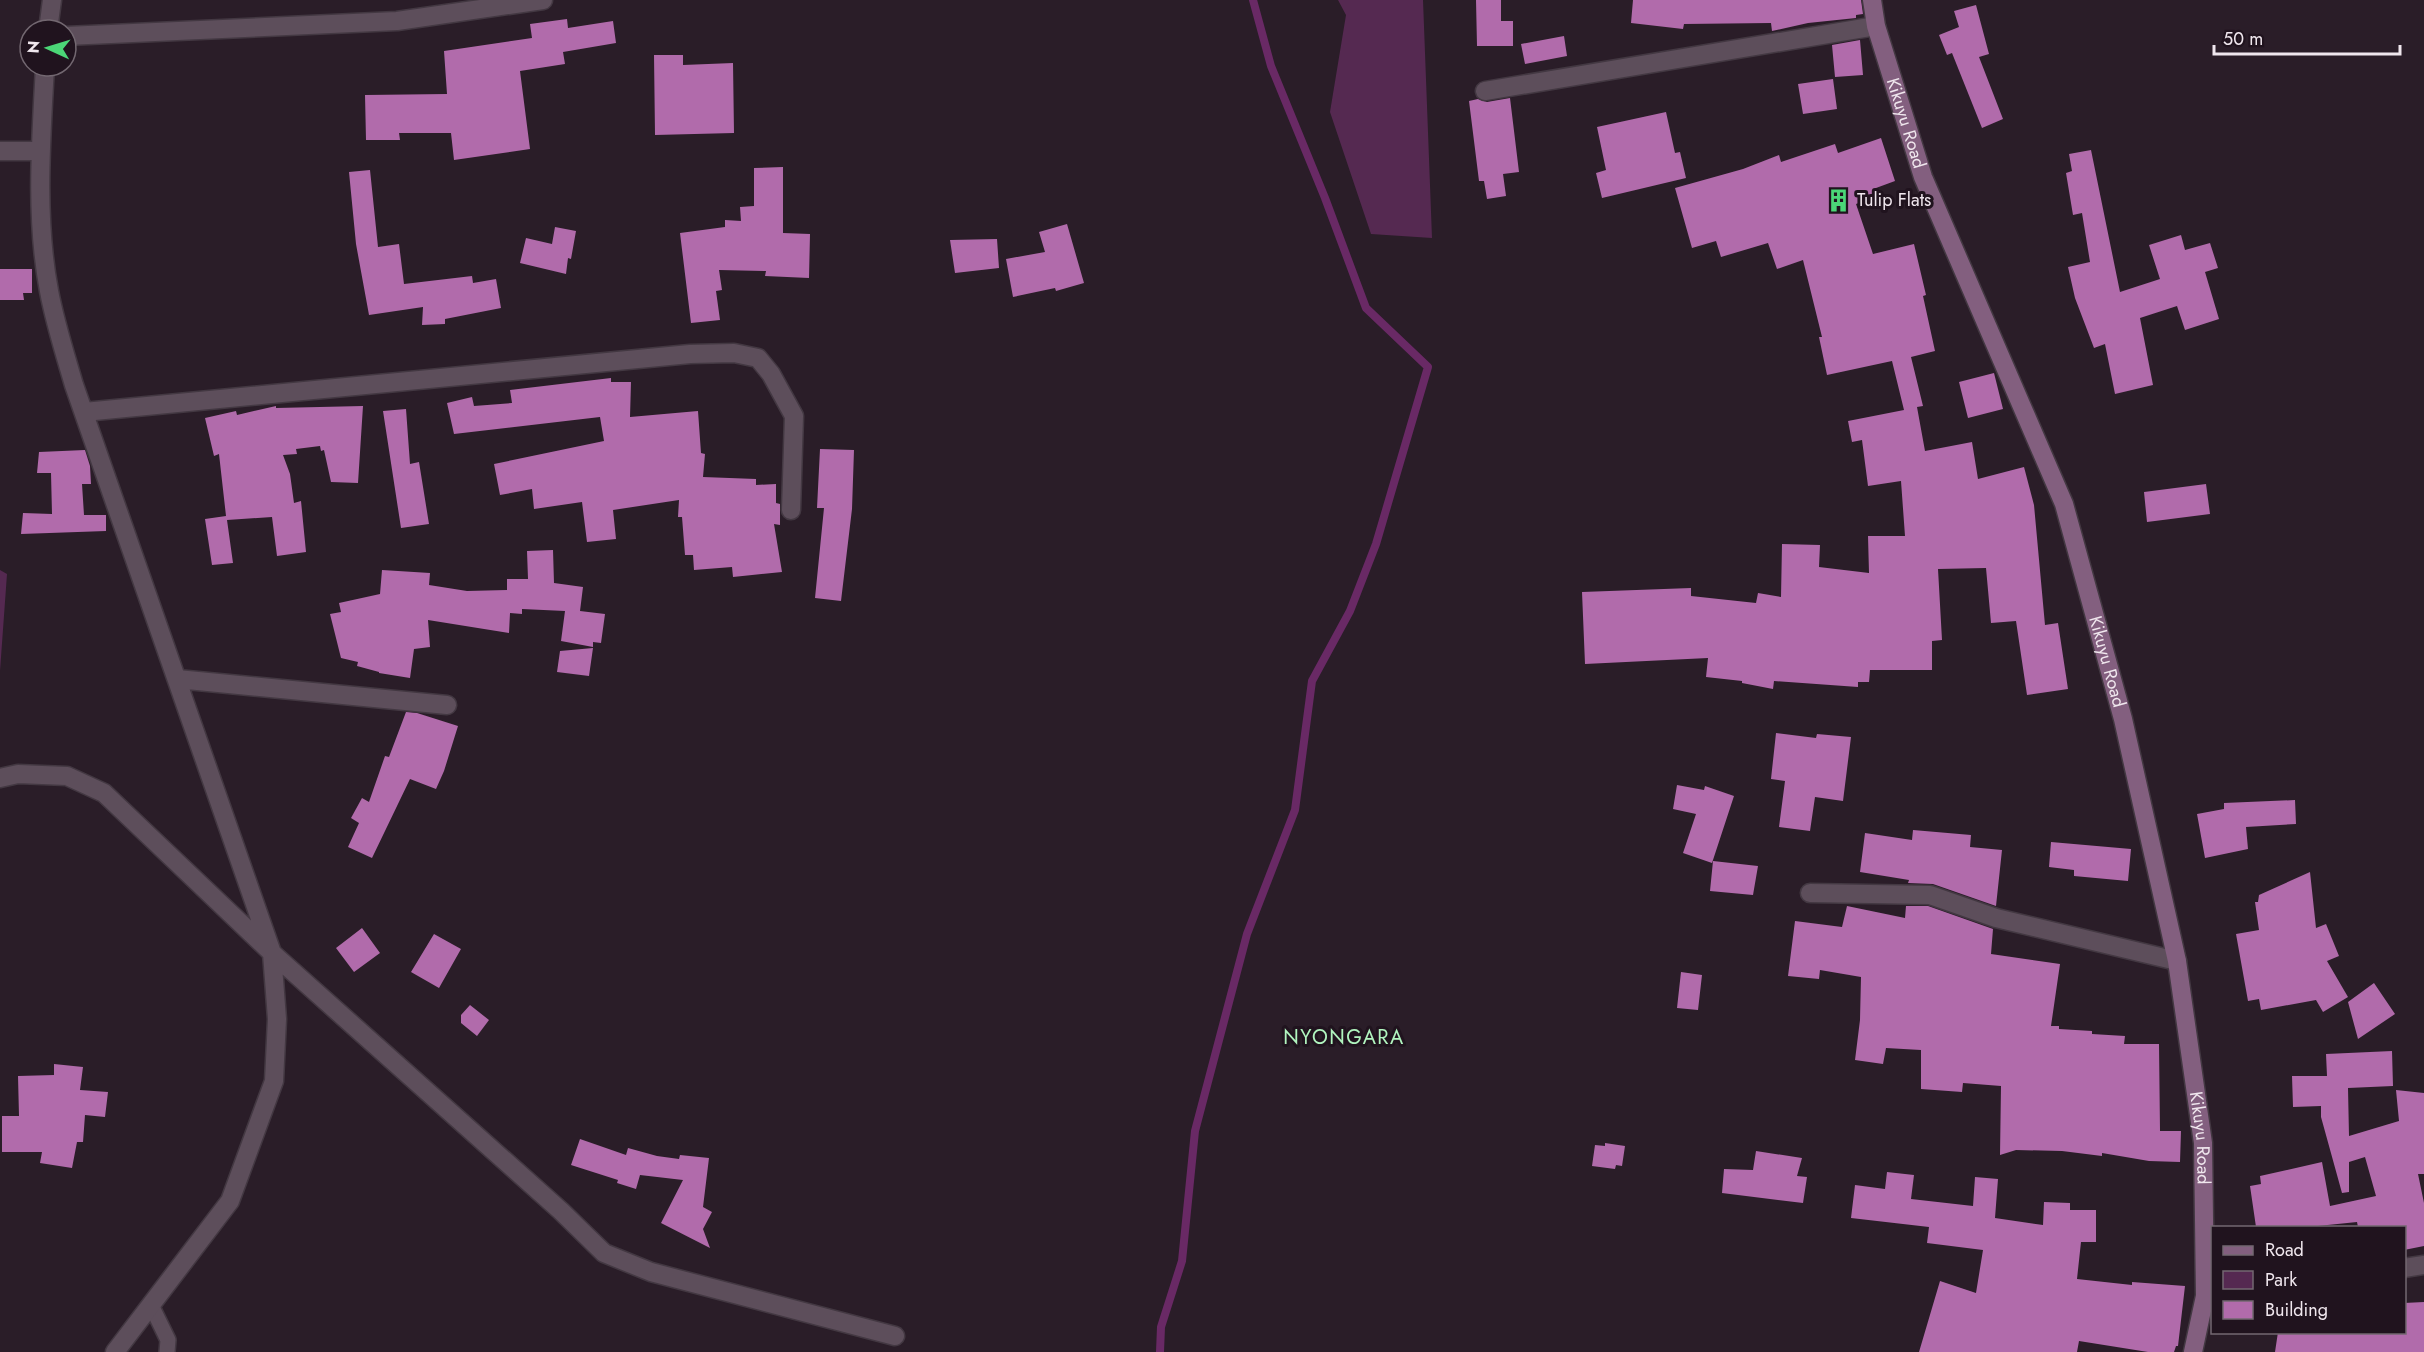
<svg xmlns="http://www.w3.org/2000/svg" width="2424" height="1352" viewBox="0 0 2424 1352" font-family="Jost,sans-serif">
	<rect width="100%" height="100%" fill="#2a1d28"/>
	<path fill="#552951" d="M 1338,0 L 1423,0 L 1432,238 L 1371,234 L 1330,112 L 1346,15 Z
		M 0,570 L 7,574 L 0,671 Z"/>
	<g fill="none" stroke-linecap="round" stroke-linejoin="round">
		<path stroke="#692965" stroke-width="8" d="M 1160,1352 L 1161,1327 L 1182,1261 L 1195,1131 L 1247,934 L 1295,810 L 1312,681 L 1350,611 L 1376,544 L 1428,367 L 1366,308 L 1325,198 L 1271,66 L 1253,0"/>
	</g>
	<path fill="#b16bab" d="M 1476,0 L 1501,0 L 1501,21 L 1513,21 L 1513,46 L 1477,46 Z
		M 1633,0 L 1861,0 L 1863,14 L 1856,15 L 1856,18 L 1808,23 L 1772,31 L 1771,23 L 1684,24 L 1683,29 L 1631,23 Z
		M 1976,5 L 1989,54 L 1979,57 L 2003,119 L 1982,128 L 1952,53 L 1947,55 L 1939,35 L 1959,27 L 1954,11 Z
		M 567,19 L 568,28 L 613,21 L 616,43 L 563,52 L 565,64 L 520,71 L 530,149 L 454,160 L 451,133 L 399,133 L 400,140 L 366,140 L 365,95 L 447,94 L 444,51 L 532,38 L 530,24 Z
		M 1564,36 L 1567,56 L 1525,64 L 1521,44 Z
		M 1860,40 L 1863,75 L 1835,77 L 1832,45 Z
		M 654,55 L 683,55 L 683,65 L 733,63 L 734,133 L 655,135 Z
		M 1833,79 L 1837,109 L 1803,114 L 1798,84 Z
		M 1510,98 L 1519,172 L 1503,174 L 1506,196 L 1487,199 L 1484,181 L 1479,181 L 1469,101 L 1478,99 L 1487,102 Z
		M 1666,112 L 1675,153 L 1680,152 L 1686,178 L 1602,198 L 1596,173 L 1606,170 L 1597,127 Z
		M 1881,138 L 1895,181 L 1876,188 L 1879,196 L 1856,204 L 1873,254 L 1914,244 L 1926,295 L 1923,296 L 1935,351 L 1911,357 L 1923,406 L 1917,407 L 1925,451 L 1972,442 L 1978,479 L 2024,467 L 2034,505 L 2045,625 L 2058,623 L 2068,689 L 2027,695 L 2016,621 L 1991,623 L 1986,568 L 1938,569 L 1942,640 L 1932,641 L 1932,670 L 1870,670 L 1869,682 L 1858,682 L 1858,687 L 1774,681 L 1773,689 L 1742,683 L 1742,681 L 1706,677 L 1708,658 L 1585,664 L 1582,592 L 1691,588 L 1691,596 L 1756,603 L 1758,593 L 1781,597 L 1782,544 L 1820,545 L 1819,567 L 1869,573 L 1868,536 L 1905,536 L 1901,481 L 1868,486 L 1862,440 L 1852,442 L 1848,421 L 1904,410 L 1892,361 L 1827,375 L 1819,337 L 1822,337 L 1803,260 L 1777,269 L 1768,243 L 1721,257 L 1716,241 L 1692,248 L 1675,188 L 1743,169 L 1779,155 L 1781,162 L 1835,144 L 1838,153 Z
		M 2091,150 L 2120,292 L 2160,279 L 2149,245 L 2181,235 L 2185,250 L 2210,243 L 2218,268 L 2205,272 L 2219,319 L 2185,330 L 2177,306 L 2140,318 L 2153,385 L 2115,394 L 2105,344 L 2094,348 L 2075,298 L 2068,267 L 2090,262 L 2082,213 L 2073,215 L 2066,173 L 2072,171 L 2069,154 Z
		M 783,167 L 783,233 L 810,234 L 809,278 L 765,276 L 766,271 L 719,270 L 722,290 L 716,291 L 720,320 L 691,323 L 680,233 L 725,227 L 725,220 L 741,221 L 740,207 L 754,206 L 754,168 Z
		M 370,170 L 378,247 L 399,244 L 404,284 L 472,276 L 473,283 L 496,279 L 501,308 L 445,319 L 445,324 L 422,325 L 423,307 L 369,315 L 356,244 L 349,172 Z
		M 1067,224 L 1084,283 L 1056,291 L 1055,288 L 1013,297 L 1006,259 L 1045,252 L 1039,232 Z
		M 555,227 L 576,231 L 571,259 L 568,258 L 566,274 L 520,263 L 526,238 L 552,244 Z
		M 997,239 L 999,268 L 955,273 L 950,240 Z
		M 0,269 L 32,269 L 32,293 L 23,293 L 24,300 L 0,300 Z
		M 1994,373 L 2003,409 L 1968,418 L 1959,382 Z
		M 611,378 L 611,382 L 631,382 L 630,417 L 698,411 L 701,453 L 705,454 L 703,477 L 756,479 L 756,485 L 776,484 L 776,503 L 780,504 L 780,525 L 774,524 L 782,572 L 733,577 L 732,567 L 694,570 L 693,555 L 685,555 L 682,517 L 678,517 L 679,500 L 613,510 L 616,539 L 587,542 L 582,502 L 534,509 L 532,489 L 500,495 L 494,464 L 604,441 L 600,417 L 454,434 L 447,403 L 472,397 L 474,406 L 512,403 L 510,390 Z
		M 276,406 L 276,408 L 363,406 L 358,483 L 331,482 L 324,450 L 321,451 L 320,446 L 296,449 L 297,454 L 283,455 L 290,474 L 294,503 L 301,501 L 306,552 L 277,556 L 272,517 L 227,520 L 233,563 L 212,565 L 205,519 L 226,516 L 219,454 L 214,456 L 205,418 L 236,411 L 237,415 Z
		M 406,409 L 410,464 L 419,462 L 429,524 L 401,528 L 383,411 Z
		M 820,449 L 854,450 L 852,509 L 841,601 L 815,598 L 824,508 L 817,508 Z
		M 85,450 L 90,466 L 91,484 L 82,484 L 84,515 L 106,515 L 106,531 L 21,534 L 23,513 L 52,514 L 51,473 L 37,473 L 39,452 Z
		M 2206,484 L 2210,514 L 2147,522 L 2144,492 Z
		M 553,550 L 554,583 L 583,587 L 580,611 L 605,614 L 601,643 L 593,642 L 593,647 L 561,641 L 565,611 L 522,609 L 522,614 L 510,613 L 509,633 L 428,620 L 430,647 L 414,649 L 410,678 L 379,673 L 379,672 L 357,666 L 358,662 L 341,658 L 330,614 L 341,612 L 339,603 L 380,594 L 382,570 L 430,573 L 429,585 L 467,591 L 507,590 L 507,579 L 528,579 L 527,551 Z
		M 593,648 L 589,676 L 557,672 L 560,651 Z
		M 406,712 L 417,713 L 458,726 L 444,771 L 436,789 L 410,779 L 372,858 L 348,847 L 359,823 L 351,818 L 362,798 L 369,802 L 385,756 L 389,757 Z
		M 1776,733 L 1816,738 L 1817,734 L 1851,737 L 1843,801 L 1815,797 L 1810,831 L 1779,827 L 1785,781 L 1771,779 Z
		M 1677,785 L 1704,790 L 1705,786 L 1734,796 L 1712,863 L 1683,853 L 1696,814 L 1673,809 Z
		M 2295,800 L 2296,824 L 2246,827 L 2248,849 L 2205,858 L 2197,814 L 2224,809 L 2224,803 Z
		M 1913,830 L 1971,835 L 1970,847 L 2002,850 L 1996,906 L 1933,884 L 1908,883 L 1909,880 L 1860,872 L 1865,833 L 1912,840 Z
		M 2051,842 L 2131,849 L 2128,881 L 2074,876 L 2074,870 L 2049,867 Z
		M 1713,861 L 1758,866 L 1753,895 L 1710,891 Z
		M 2310,872 L 2316,928 L 2326,924 L 2339,956 L 2327,961 L 2348,997 L 2323,1012 L 2316,1000 L 2261,1010 L 2259,999 L 2248,1001 L 2236,934 L 2259,930 L 2255,902 L 2258,902 L 2259,895 Z
		M 1847,906 L 1905,918 L 1906,906 L 1928,906 L 1993,929 L 1991,954 L 2060,964 L 2051,1026 L 2059,1026 L 2059,1029 L 2092,1031 L 2092,1034 L 2125,1036 L 2124,1044 L 2159,1044 L 2160,1131 L 2181,1131 L 2180,1162 L 2149,1161 L 2102,1153 L 2102,1156 L 2062,1151 L 2016,1150 L 2000,1155 L 2001,1086 L 1963,1083 L 1962,1092 L 1921,1089 L 1921,1050 L 1886,1048 L 1883,1064 L 1855,1060 L 1860,1020 L 1861,977 L 1820,970 L 1819,979 L 1788,976 L 1795,921 L 1842,927 Z
		M 362,928 L 380,953 L 354,972 L 336,948 Z
		M 434,934 L 461,949 L 439,988 L 411,972 Z
		M 1681,972 L 1702,975 L 1698,1010 L 1677,1008 Z
		M 2374,983 L 2395,1014 L 2358,1039 L 2348,1002 Z
		M 470,1005 L 489,1020 L 477,1036 L 461,1023 L 461,1015 Z
		M 2392,1051 L 2393,1086 L 2348,1088 L 2349,1136 L 2399,1121 L 2396,1090 L 2424,1093 L 2424,1174 L 2418,1174 L 2424,1203 L 2424,1246 L 2404,1250 L 2404,1227 L 2358,1227 L 2357,1222 L 2308,1227 L 2256,1227 L 2250,1186 L 2261,1184 L 2260,1176 L 2322,1162 L 2330,1206 L 2376,1196 L 2365,1157 L 2349,1162 L 2349,1192 L 2342,1193 L 2321,1117 L 2321,1106 L 2293,1107 L 2292,1076 L 2327,1076 L 2326,1054 Z
		M 54,1064 L 83,1067 L 80,1090 L 108,1092 L 105,1117 L 85,1115 L 83,1142 L 77,1142 L 72,1168 L 40,1163 L 42,1152 L 2,1152 L 2,1116 L 19,1116 L 18,1076 L 54,1075 Z
		M 580,1139 L 626,1155 L 628,1148 L 657,1156 L 679,1159 L 680,1155 L 709,1158 L 703,1207 L 712,1212 L 703,1229 L 710,1248 L 661,1223 L 683,1180 L 640,1175 L 636,1189 L 617,1183 L 618,1180 L 571,1165 Z
		M 1605,1143 L 1625,1146 L 1622,1166 L 1616,1165 L 1615,1169 L 1592,1166 L 1595,1145 L 1605,1146 Z
		M 1756,1151 L 1802,1158 L 1797,1176 L 1807,1177 L 1803,1203 L 1722,1193 L 1724,1169 L 1753,1170 Z
		M 1887,1172 L 1914,1175 L 1911,1199 L 1973,1206 L 1975,1177 L 1998,1179 L 1995,1218 L 2043,1225 L 2044,1202 L 2070,1203 L 2070,1210 L 2096,1210 L 2096,1242 L 2081,1242 L 2077,1279 L 2132,1285 L 2132,1282 L 2185,1286 L 2178,1346 L 2176,1346 L 2174,1352 L 2148,1352 L 2079,1341 L 2077,1352 L 1919,1352 L 1940,1281 L 1976,1293 L 1983,1250 L 1927,1243 L 1929,1227 L 1851,1218 L 1855,1185 L 1885,1189 Z
		M 2424,1302 L 2424,1352 L 2275,1352 L 2278,1332 L 2404,1332 L 2404,1303 Z"/>
	<g fill="none" stroke-linecap="round" stroke-linejoin="round">
		<defs>
			<path id="lane" d="M 151,1305 L 168,1340 L 167,1352"/>
			<path id="street" d="M 48,30 L 52,0
				M 66,36 L 397,21 L 543,0
				M 45,66 C 41,140 35,218 49,291 C 55,323 65,354 74,385 L 272,953 L 277,1019 L 274,1081 L 230,1201 L 115,1352
				M 1485,91 L 1876,26
				M 0,151 L 41,151
				M 84,412 L 690,354 L 734,353 L 758,358 L 771,374 L 794,416 L 791,510
				M 177,679 L 447,705
				M 0,778 L 18,774 L 67,776 L 104,793 L 272,953 L 561,1211 L 604,1253 L 651,1272 L 895,1336
				M 1810,893 L 1930,895 L 1996,918 L 2177,961
				M 2404,1268 L 2424,1265"/>
			<g id="secondary">
				<path id="s1" d="M 1872,0 L 1876,26 L 1923,177 L 2064,504 L 2123,719 L 2177,961 L 2203,1143 L 2205,1296 L 2193,1352"/>
			</g>
		</defs>
		<use href="#lane" stroke="#433842" stroke-width="18"/>
		<use href="#street" stroke="#433842" stroke-width="21"/>
		<use href="#secondary" stroke="#433842" stroke-width="21"/>
		<use href="#lane" stroke="#5d4e5b" stroke-width="15"/>
		<use href="#street" stroke="#5d4e5b" stroke-width="18"/>
		<use href="#secondary" stroke="#835f7f" stroke-width="18"/>
	</g>
	<defs>
		<symbol id="building-bare" viewBox="-9 -9 18 18"><path d="M-4-6H4V6H1V3H-1V6H-4ZM-2.5-4.3h1.7v1.8h-1.7ZM.8-4.3h1.7v1.8H.8ZM-2.5-1h1.7V.8h-1.7ZM.8-1h1.7V.8H.8Z" fill="#4bd677" stroke="#20131e" stroke-width="2.5" paint-order="stroke"/></symbol>
	</defs>
	<g fill-rule="evenodd">
		<use href="#building-bare" x="1822" y="184" width="33" height="33"/>
	</g>
	<g text-anchor="middle" stroke-width="6" stroke-linejoin="round" paint-order="stroke">
		<g font-size="18" fill="#f0e7ee" stroke="#20131e">
			<text dy="6" stroke="none"><textPath href="#s1" startOffset="128">Kikuyu Road</textPath></text>
			<text dy="6" stroke="none"><textPath href="#s1" startOffset="704">Kikuyu Road</textPath></text>
			<text dy="6" stroke="none"><textPath href="#s1" startOffset="1190">Kikuyu Road</textPath></text>
		</g>
		<g font-size="18" fill="#f0e7ee" stroke="#20131e" text-anchor="start">
			<text x="1857" y="206">Tulip Flats</text>
		</g>
		<g font-size="20" letter-spacing="1.5" fill="#b1f5bf" stroke="#20131e">
			<text x="1344" y="1044">NYONGARA</text>
		</g>
	</g>
	<rect x="2211" y="1226" width="195" height="108" fill="#20131e" stroke="#736871" stroke-width="1.5"/>
	<rect x="2223" y="1246" width="30" height="9" fill="#835f7f" stroke="#736871" stroke-width="1.5"/>
	<text x="2265" y="1256" font-size="18" fill="#f0e7ee">Road</text>
	<rect x="2223" y="1271" width="30" height="18" fill="#552951" stroke="#736871" stroke-width="1.5"/>
	<text x="2265" y="1286" font-size="18" fill="#f0e7ee">Park</text>
	<rect x="2223" y="1301" width="30" height="18" fill="#b16bab" stroke="#736871" stroke-width="1.5"/>
	<text x="2265" y="1316" font-size="18" fill="#f0e7ee">Building</text>
	<g transform="translate(48 48) rotate(274)"><circle r="28" fill="#20131e" stroke="#736871" stroke-width="1.5"/>
	<path d="M0-4.5L10 22L0 15L-10 22Z" fill="#4bd677"/>
	<text y="-9" font-size="16" font-weight="bold" text-anchor="middle" fill="#f0e7ee">N</text>
	</g>
	<path d="M2214 45v9h186v-9" fill="none" stroke="#f0e7ee" stroke-width="3"/>
	<text x="2223" y="45" font-size="18" fill="#f0e7ee" stroke="#20131e" stroke-width="4.5" paint-order="stroke">50 m</text>
</svg>
